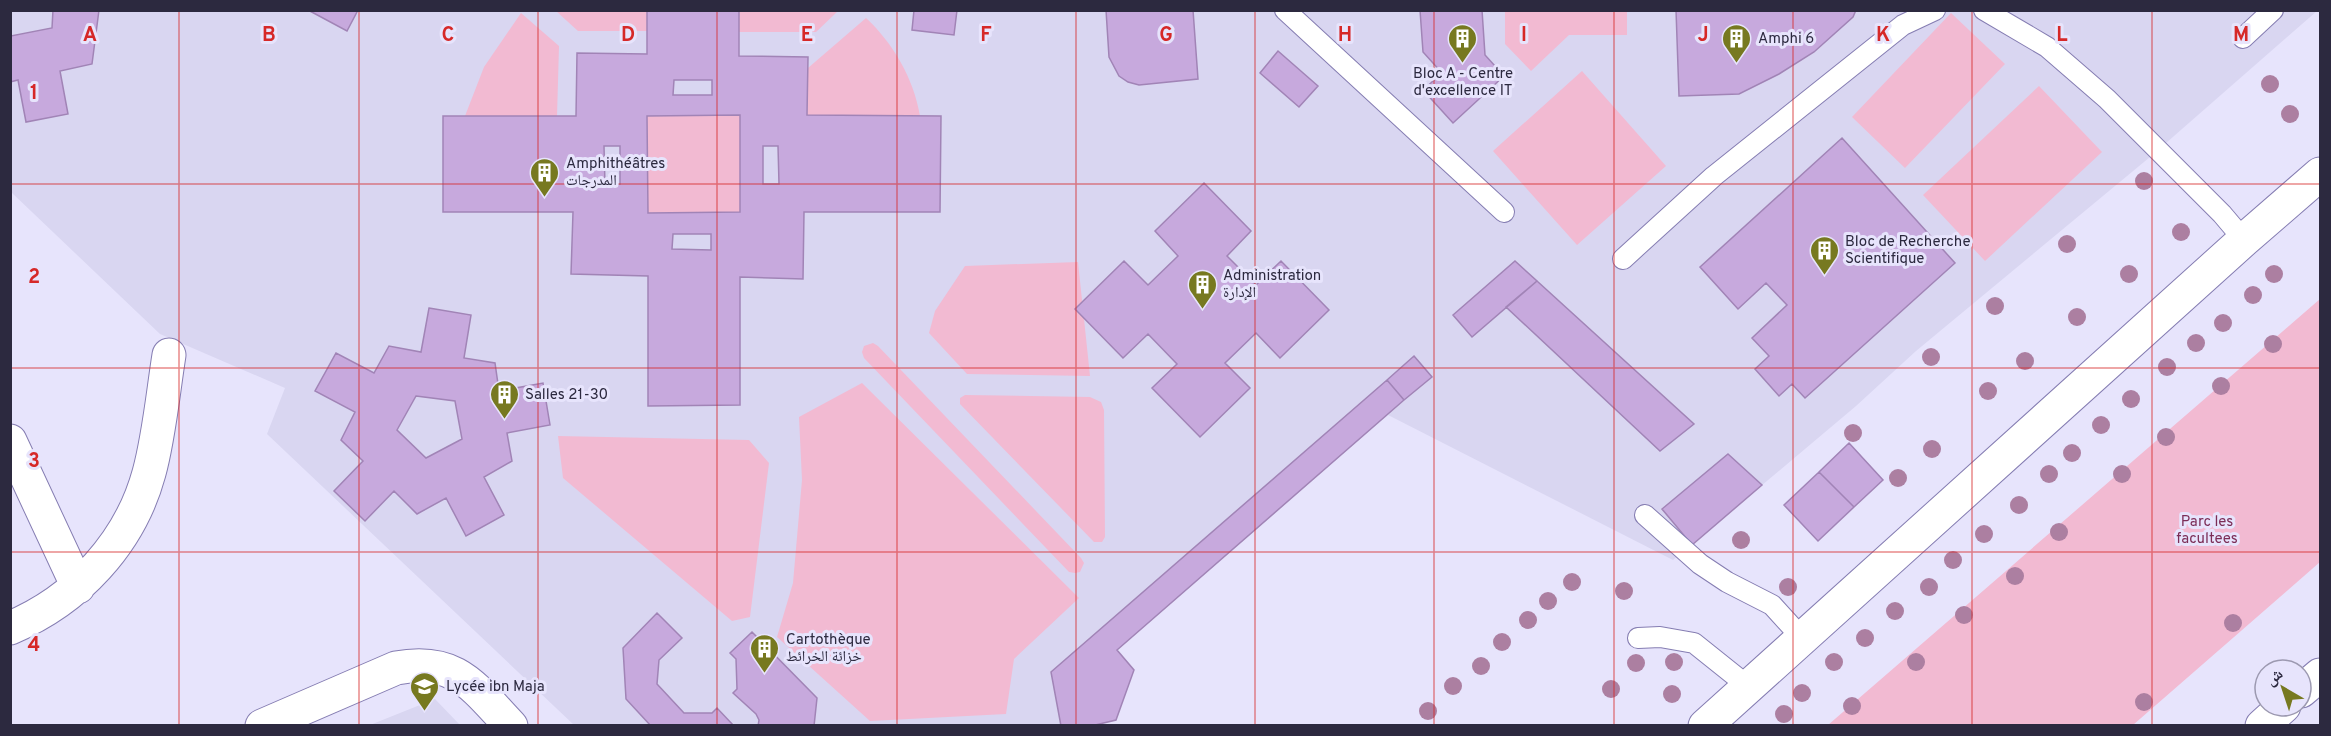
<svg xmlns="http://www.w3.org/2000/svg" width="2331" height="736" viewBox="0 0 2331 736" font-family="Overpass,'Noto Naskh Arabic',sans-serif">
	<rect width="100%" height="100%" fill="#e7e4fc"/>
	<path fill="#d9d6f1" d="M 10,11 L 2317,11 L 2150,157 L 1916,351 L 1856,406 L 1673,560 L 1388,415 L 1117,650 L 1134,670 L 1116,720 L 1091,726 L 574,725 L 267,434 L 285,388 L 160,334 L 11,192 Z
		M 435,699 L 460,725 L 370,725 Z"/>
	<path fill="#f2bad2" d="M 556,11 L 647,11 L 647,31 L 578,31 Z
		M 739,11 L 739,10 L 838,11 L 816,32 L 739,32 Z
		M 1505,11 L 1627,11 L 1627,35 L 1569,35 L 1531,71 L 1505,44 Z
		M 521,13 L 559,46 L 557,116 L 465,116 L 484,67 Z
		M 1951,13 L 2005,64 L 1905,168 L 1852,117 Z
		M 866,18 C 893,43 914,79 920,116 L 807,115 L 808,68 Z
		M 1582,71 L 1666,166 L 1577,245 L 1493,151 Z
		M 2039,86 L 2102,152 L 1985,261 L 1923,195 Z
		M 740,115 L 740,212 L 648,213 L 647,116 Z
		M 1078,262 L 1090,376 L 967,374 L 929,333 L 935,311 L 965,266 Z
		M 2320,299 L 2320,562 L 2133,725 L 1828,725 Z
		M 873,343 L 878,346 L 1081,558 L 1084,563 L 1080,572 L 1075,573 L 1069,572 L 864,358 L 862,352 L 864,346 Z
		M 862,383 L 1079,598 L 1014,659 L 1006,714 L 870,721 L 777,637 L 793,583 L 802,480 L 799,417 Z
		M 965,395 L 1090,397 L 1101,402 L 1104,410 L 1105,537 L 1102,542 L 1094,542 L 960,404 L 960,398 Z
		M 558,436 L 749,440 L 769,463 L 750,617 L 732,621 L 563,478 Z"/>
	<path fill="#c7a9dd" stroke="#a184b6" stroke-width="1.5" fill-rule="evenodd" d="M 53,10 L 99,10 L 92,64 L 60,71 L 68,114 L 26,122 L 18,80 L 10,82 L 10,34 L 11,36 L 52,28 Z
		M 308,10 L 358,10 L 347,31 Z
		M 647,10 L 739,10 L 739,56 L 808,57 L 807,115 L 941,116 L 940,212 L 804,212 L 803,279 L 740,277 L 740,405 L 648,406 L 648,276 L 571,274 L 573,212 L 443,212 L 443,116 L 576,116 L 577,53 L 647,54 ZM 674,80 L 712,80 L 712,95 L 673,95 ZM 740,115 L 740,212 L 648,213 L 647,116 ZM 604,146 L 620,146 L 620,184 L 605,185 ZM 763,146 L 778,146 L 779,184 L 763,184 ZM 673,234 L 711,234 L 711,250 L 672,249 Z
		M 914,10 L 957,10 L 954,35 L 912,30 Z
		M 1106,10 L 1193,10 L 1198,79 L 1139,85 L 1128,82 L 1119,76 L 1109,57 Z
		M 1420,10 L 1482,10 L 1485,55 L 1504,76 L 1453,123 L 1423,90 L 1442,73 L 1423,52 Z
		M 1676,10 L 1856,10 L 1853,17 L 1814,52 L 1779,74 L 1739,94 L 1679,96 Z
		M 1278,51 L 1318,86 L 1299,107 L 1260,73 Z
		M 1842,138 L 1955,263 L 1805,398 L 1792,384 L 1779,396 L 1755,369 L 1769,356 L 1752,338 L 1787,305 L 1766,283 L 1738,309 L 1700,267 Z
		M 1204,183 L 1251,231 L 1227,256 L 1256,285 L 1281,261 L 1329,310 L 1280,358 L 1256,333 L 1225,363 L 1250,388 L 1200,437 L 1152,388 L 1177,364 L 1148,334 L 1123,358 L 1075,309 L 1124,261 L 1148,285 L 1178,256 L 1155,231 Z
		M 1515,261 L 1537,281 L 1472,337 L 1453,315 Z
		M 1537,281 L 1694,424 L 1660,451 L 1506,307 Z
		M 429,308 L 471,315 L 464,358 L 495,363 L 499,391 L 543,383 L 550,425 L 507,433 L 512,461 L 484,477 L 504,515 L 466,536 L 446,498 L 417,514 L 394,491 L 365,521 L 334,491 L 363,461 L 341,440 L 355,412 L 315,391 L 336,353 L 374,373 L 389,346 L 421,352 ZM 416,396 L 455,401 L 462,439 L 426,458 L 397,430 Z
		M 1414,356 L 1432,377 L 1404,400 L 1387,380 Z
		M 1387,380 L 1404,400 L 1117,650 L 1134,670 L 1116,720 L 1091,726 L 1061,726 L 1051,672 Z
		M 1849,443 L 1883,480 L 1854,507 L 1819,472 Z
		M 1728,454 L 1762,485 L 1692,545 L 1662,509 Z
		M 1819,472 L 1854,507 L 1818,541 L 1784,505 Z
		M 657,613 L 682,638 L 659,660 L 657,684 L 684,713 L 712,713 L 717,708 L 734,726 L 651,726 L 626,699 L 623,648 Z
		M 752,632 L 817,698 L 814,726 L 758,726 L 759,720 L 756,714 L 733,693 L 737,689 L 736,659 L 730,653 Z"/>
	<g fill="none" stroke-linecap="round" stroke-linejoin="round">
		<defs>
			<path id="service" d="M 1285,10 L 1504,212
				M 1984,10 L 2047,47 L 2107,99 L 2222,214 L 2244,240
				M 2243,38 L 2273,10
				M 1623,259 L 1714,176 L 1903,25 L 1935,10
				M 1645,515 L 1700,564 L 1727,582 L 1772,605 L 1802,638
				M 1638,638 L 1660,637 L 1694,643 L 1749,687"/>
			<path id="minor" d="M 10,441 L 78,587
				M 10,628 C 77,600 130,543 149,473 C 159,437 163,393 169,355
				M 262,726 L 396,668 C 456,657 473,686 511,726
				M 1705,726 L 2244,240 L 2320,174"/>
			<path id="primary" d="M 2301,691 L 2320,675
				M 2262,726 L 2284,706"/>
		</defs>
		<use href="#service" stroke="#857db2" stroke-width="22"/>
		<use href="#minor" stroke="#857db2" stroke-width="35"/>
		<use href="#primary" stroke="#857db2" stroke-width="35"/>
		<use href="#service" stroke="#fff" stroke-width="20"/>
		<use href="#minor" stroke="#fff" stroke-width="33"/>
		<use href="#primary" stroke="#fff" stroke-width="33"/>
	</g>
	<g fill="#ac7fa1">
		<circle cx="2270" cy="84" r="9"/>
		<circle cx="2290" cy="114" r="9"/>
		<circle cx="2144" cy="181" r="9"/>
		<circle cx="2181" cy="232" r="9"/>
		<circle cx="2067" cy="244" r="9"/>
		<circle cx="2129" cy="274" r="9"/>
		<circle cx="2274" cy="274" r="9"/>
		<circle cx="2253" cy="295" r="9"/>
		<circle cx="1995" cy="306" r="9"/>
		<circle cx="2077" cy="317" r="9"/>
		<circle cx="2223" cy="323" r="9"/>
		<circle cx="2196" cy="343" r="9"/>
		<circle cx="2273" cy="344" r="9"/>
		<circle cx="1931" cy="357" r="9"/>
		<circle cx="2025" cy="361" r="9"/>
		<circle cx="2167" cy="367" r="9"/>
		<circle cx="2221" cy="386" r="9"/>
		<circle cx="1988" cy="391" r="9"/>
		<circle cx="2131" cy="399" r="9"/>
		<circle cx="2101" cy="425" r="9"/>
		<circle cx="1853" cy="433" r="9"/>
		<circle cx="2166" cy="437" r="9"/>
		<circle cx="1932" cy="449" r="9"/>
		<circle cx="2072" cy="453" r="9"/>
		<circle cx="2049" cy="474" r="9"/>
		<circle cx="2122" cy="474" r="9"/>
		<circle cx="1898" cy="478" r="9"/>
		<circle cx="2019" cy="505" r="9"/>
		<circle cx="2059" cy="532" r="9"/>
		<circle cx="1984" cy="534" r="9"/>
		<circle cx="1741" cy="540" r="9"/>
		<circle cx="1953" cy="560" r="9"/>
		<circle cx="2015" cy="576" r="9"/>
		<circle cx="1572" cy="582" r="9"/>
		<circle cx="1788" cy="587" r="9"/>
		<circle cx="1929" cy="587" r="9"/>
		<circle cx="1624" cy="591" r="9"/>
		<circle cx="1548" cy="601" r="9"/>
		<circle cx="1895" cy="611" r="9"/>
		<circle cx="1964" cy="615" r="9"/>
		<circle cx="1528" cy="620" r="9"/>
		<circle cx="2233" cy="623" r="9"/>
		<circle cx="1865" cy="638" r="9"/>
		<circle cx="1502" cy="642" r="9"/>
		<circle cx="1674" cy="662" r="9"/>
		<circle cx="1834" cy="662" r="9"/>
		<circle cx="1916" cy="662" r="9"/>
		<circle cx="1636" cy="663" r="9"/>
		<circle cx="1481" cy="666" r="9"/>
		<circle cx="1453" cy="686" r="9"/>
		<circle cx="1611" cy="689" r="9"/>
		<circle cx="1802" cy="693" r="9"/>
		<circle cx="1672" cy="694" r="9"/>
		<circle cx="2144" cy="702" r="9"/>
		<circle cx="1852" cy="706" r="9"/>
		<circle cx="1428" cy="711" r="9"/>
		<circle cx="1784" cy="714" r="9"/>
	</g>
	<path fill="none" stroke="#d62828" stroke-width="1.5" stroke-opacity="0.55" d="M 179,10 L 179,726M 359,10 L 359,726M 538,10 L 538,726M 717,10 L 717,726M 897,10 L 897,726M 1076,10 L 1076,726M 1255,10 L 1255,726M 1434,10 L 1434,726M 1614,10 L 1614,726M 1793,10 L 1793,726M 1972,10 L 1972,726M 2152,10 L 2152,726M 10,184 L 2320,184M 10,368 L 2320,368M 10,552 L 2320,552"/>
	<defs>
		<symbol id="building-pin" viewBox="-11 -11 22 30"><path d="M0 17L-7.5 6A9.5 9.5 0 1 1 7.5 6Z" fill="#777920" stroke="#e7e4fc"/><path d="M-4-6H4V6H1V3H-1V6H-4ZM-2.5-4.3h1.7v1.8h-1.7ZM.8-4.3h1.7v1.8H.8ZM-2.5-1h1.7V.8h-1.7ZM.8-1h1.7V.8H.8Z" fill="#fff"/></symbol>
		<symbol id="university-pin" viewBox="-11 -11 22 30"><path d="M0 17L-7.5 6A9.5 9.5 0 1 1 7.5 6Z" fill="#777920" stroke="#e7e4fc"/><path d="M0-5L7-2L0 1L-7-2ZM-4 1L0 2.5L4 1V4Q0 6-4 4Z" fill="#fff"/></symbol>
	</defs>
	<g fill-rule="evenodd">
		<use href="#building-pin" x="1446" y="22" width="33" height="45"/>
		<use href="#building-pin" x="1720" y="22" width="33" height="45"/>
		<use href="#building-pin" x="528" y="156" width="33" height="45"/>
		<use href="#building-pin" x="1808" y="234" width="33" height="45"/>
		<use href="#building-pin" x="1186" y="268" width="33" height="45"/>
		<use href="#building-pin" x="488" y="378" width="33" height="45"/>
		<use href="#building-pin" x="748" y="632" width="33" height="45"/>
		<use href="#university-pin" x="408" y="670" width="33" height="45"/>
	</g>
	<g text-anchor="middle" stroke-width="6" stroke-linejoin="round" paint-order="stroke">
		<g font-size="15" fill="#2c293f" stroke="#e7e4fc" text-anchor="start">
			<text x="1758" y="43">Amphi 6</text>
			<text x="1463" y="78" text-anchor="middle">Bloc A - Centre<tspan x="1463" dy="17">d'excellence IT</tspan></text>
			<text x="566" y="168">Amphithéâtres<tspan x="566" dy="17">المدرجات</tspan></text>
			<text x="1845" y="246">Bloc de Recherche<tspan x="1845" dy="17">Scientifique</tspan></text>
			<text x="1223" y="280">Administration<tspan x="1223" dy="17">الإدارة</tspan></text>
			<text x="525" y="399">Salles 21-30</text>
			<text x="786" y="644">Cartothèque<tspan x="786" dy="17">خزائة الخرائط</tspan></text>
			<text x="446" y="691">Lycée ibn Maja</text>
		</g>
		<g font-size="15" fill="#7c2d57" stroke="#e7e4fc">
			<text x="2207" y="526">Parc les<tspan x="2207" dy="17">facultees</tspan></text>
		</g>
	</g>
	<g font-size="20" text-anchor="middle" font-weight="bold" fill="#d62828" stroke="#e7e4fc" stroke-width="6" stroke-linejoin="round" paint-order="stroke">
		<text x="90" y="41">A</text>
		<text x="269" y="41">B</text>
		<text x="448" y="41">C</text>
		<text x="628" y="41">D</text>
		<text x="807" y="41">E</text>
		<text x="986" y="41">F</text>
		<text x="1166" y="41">G</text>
		<text x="1345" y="41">H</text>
		<text x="1524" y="41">I</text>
		<text x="1703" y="41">J</text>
		<text x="1883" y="41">K</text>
		<text x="2062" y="41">L</text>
		<text x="2241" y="41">M</text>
		<text x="34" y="99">1</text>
		<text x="34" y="283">2</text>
		<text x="34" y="467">3</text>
		<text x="34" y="651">4</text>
	</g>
	<rect width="2331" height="736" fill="none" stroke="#2c293f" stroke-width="24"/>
	<g transform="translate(2283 688) rotate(321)"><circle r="28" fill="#e7e4fc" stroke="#9c99b0" stroke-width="1.5"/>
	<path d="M0-4.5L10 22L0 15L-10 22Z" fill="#777920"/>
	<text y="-9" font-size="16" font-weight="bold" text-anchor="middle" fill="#2c293f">ش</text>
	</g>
</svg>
